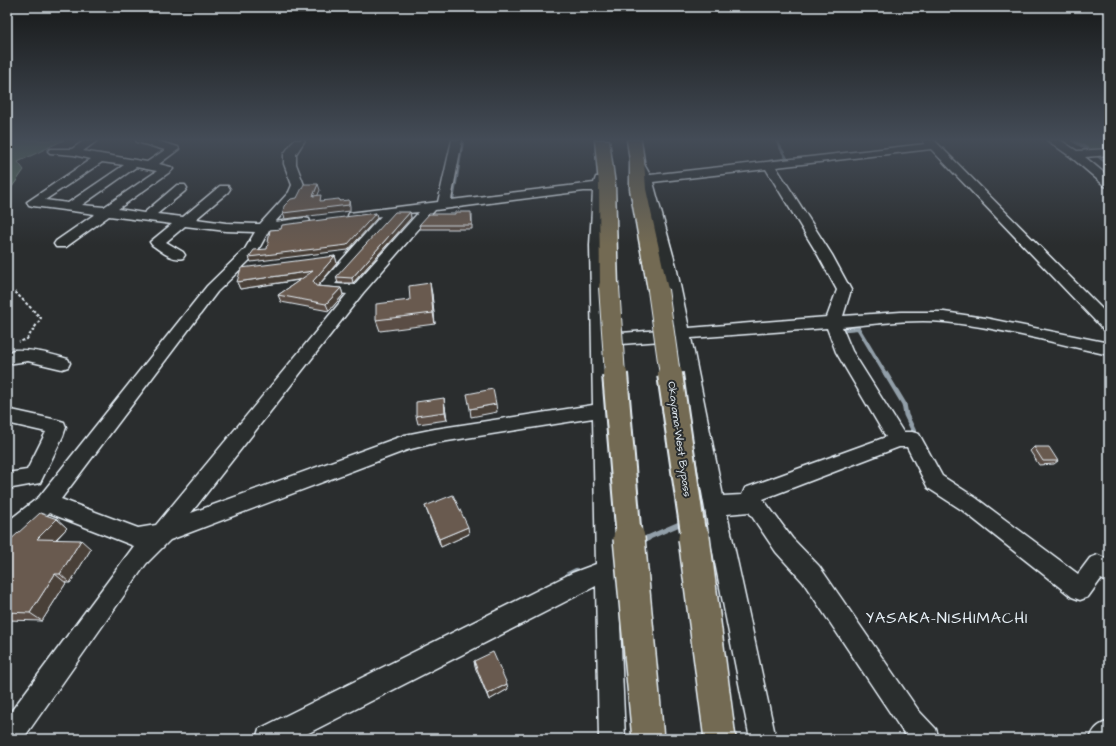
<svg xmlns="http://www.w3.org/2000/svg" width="1116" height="746" viewBox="0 0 1116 746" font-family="'Architects Daughter',sans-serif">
	<rect width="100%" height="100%" fill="#2a2d2e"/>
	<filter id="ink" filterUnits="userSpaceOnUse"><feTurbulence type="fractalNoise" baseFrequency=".025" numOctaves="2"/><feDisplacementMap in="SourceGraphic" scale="8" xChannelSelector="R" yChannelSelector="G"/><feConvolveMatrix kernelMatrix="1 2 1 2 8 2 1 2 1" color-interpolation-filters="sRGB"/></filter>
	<g filter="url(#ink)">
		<path fill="#58705c" stroke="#a0b0aa" d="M 7,140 L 64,140 L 18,162 L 24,170 L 12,187 L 7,190 Z
			M 1075,140 L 1098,140 L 1109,147 L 1109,150 L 1093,151 Z"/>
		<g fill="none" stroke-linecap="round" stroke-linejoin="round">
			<path stroke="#929fa9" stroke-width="3" d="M 1072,140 L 1097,155 L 1109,165
				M 1099,140 L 1109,146
				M 770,161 L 787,159 L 776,140
				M 452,204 L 463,140"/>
			<path stroke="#929fa9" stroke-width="4" d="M 839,330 L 858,328 L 886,375"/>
			<path stroke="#929fa9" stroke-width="5" d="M 886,374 L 904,404 L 906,415 L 917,438
				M 645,539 L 684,522"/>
			<path stroke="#929fa9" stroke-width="6" d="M 639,542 L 648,538
				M 568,575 L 576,571
				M 253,739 L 262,734"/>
			<defs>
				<path id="street" d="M 85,140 L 98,140 L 83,151 L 147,162 L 165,150 L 137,142 L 136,140 L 154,140 L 178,147 L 179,149 L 159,164 L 171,167 L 173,169 L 171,171 L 118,209 L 144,213 L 177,185 L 185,185 L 187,188 L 185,191 L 157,214 L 183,217 L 220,186 L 228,186 L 230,189 L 228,192 L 196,219 L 226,223 L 257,224 L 260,224 L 289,192 L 292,185 L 284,164 L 284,154 L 294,140 L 305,140 L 296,154 L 296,164 L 304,185 L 298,197 L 275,222 L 304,218 L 309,219 L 310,222 L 309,225 L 304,226 L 269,230 L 256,254 L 217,292 L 61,499 L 138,528 L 156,525 L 347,294 L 319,291 L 317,288 L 381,216 L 354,220 L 349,219 L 348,216 L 349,213 L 438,202 L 452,140 L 462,140 L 451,200 L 594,183 L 596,177 L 604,177 L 606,179 L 606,187 L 604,245 L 608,334 L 673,329 L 662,266 L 640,179 L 631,161 L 633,159 L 641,159 L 650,175 L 925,144 L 923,140 L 934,140 L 1109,316 L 1109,330 L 1103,329 L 931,149 L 776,167 L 832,255 L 851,290 L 843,316 L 901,312 L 944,312 L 985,318 L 1109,343 L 1109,355 C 1055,343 1000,328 945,322 C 911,319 876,324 842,327 L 852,351 L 903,432 L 912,432 L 919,434 L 942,476 L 976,498 L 1078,574 L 1090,558 L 1098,555 L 1109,560 L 1109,583 L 1101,579 L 1088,597 L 1080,600 L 1072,597 L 962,510 L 928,488 L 907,447 L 899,447 L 763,499 L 792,538 L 819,566 L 919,711 L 936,729 L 939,739 L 909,739 L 901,729 L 803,582 L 776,552 L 749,512 L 727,514 L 776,739 L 750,739 L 710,537 L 675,340 L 608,345 L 625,739 L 599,739 L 596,586 L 297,739 L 256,739 L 259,729 L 572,573 L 596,564 L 593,418 L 435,443 L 407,450 L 170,540 L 146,564 L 23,739 L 7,739 L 7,717 L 134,546 L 49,513 L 15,542 L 7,545 L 7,522 L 39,497 L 207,286 L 245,249 L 255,232 L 226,231 L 185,226 L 166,242 L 183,252 L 185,255 L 183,258 C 172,261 161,251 152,245 L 150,242 L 172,224 L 109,216 L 66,247 L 56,247 L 54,244 L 56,241 L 95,214 L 33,206 L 29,205 L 27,202 L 91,159 L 74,155 L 50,153 L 48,151 L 50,149 L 72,149 ZM 102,162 L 124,165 L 68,203 L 45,200 ZM 136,167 L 157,171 L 104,207 L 82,205 ZM 766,169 L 818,255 L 837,290 L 827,317 L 689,328 L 676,266 L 653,182 ZM 584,191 L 593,191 L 590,245 L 593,405 L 435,429 L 405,435 L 191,513 L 363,293 L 435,210 ZM 419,212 L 354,285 L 335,284 L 397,214 ZM 827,328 L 836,352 L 886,437 L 745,488 L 742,495 L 723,496 L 691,338 Z
					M 1047,140 L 1060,140 L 1077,151 L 1109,149 L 1109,155 L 1085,157 L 1109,177 L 1109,187 L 1105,186 L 1071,157 Z
					M 14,350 C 33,349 50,354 68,359 L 70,363 L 68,367 L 62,369 L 28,361 L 7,364 L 7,352 Z
					M 7,409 L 57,420 L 64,422 L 66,427 L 63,436 L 40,483 L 7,489 L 7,473 L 27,470 L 46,432 L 7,423 Z
					M 1109,721 L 1109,739 L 1090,739 C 1094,728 1098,725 1109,721 Z"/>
				<path id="highway" d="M 595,140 L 609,140 L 615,185 L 618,287 L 616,291 L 609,293 L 602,291 L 600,287 L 599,185 Z
					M 627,140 L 641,140 L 644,161 L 646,189 L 668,290 L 665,294 L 658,296 L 651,294 L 648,290 L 630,189 L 630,161 Z"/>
			</defs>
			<use href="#street" stroke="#e8f1f8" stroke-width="3"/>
			<use href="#highway" stroke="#e8f1f8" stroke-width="3"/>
			<path stroke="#e8f1f8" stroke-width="2" stroke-dasharray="3 2" stroke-linecap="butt" d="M 15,292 L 41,318 L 27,339 L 19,342"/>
			<use href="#street" fill="#2a2d2e" fill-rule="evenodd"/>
			<use href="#highway" fill="#736b52" fill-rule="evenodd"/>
			<defs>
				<path id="highway-bridge-far2" d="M 609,287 L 615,375
					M 658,290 L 670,375"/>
				<path id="highway-bridge-far1" d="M 615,374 L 629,539
					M 670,374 L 694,539"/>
				<path id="highway-bridge" d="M 629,538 L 648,739
					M 694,538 L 720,739"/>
			</defs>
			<use href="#highway-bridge-far2" stroke="#e8f1f8" stroke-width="22" stroke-linecap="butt"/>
			<use href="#highway-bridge-far1" stroke="#e8f1f8" stroke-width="28" stroke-linecap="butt"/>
			<use href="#highway-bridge" stroke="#e8f1f8" stroke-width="34" stroke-linecap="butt"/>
			<use href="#highway-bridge-far2" stroke="#736b52" stroke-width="20"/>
			<use href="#highway-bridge-far1" stroke="#736b52" stroke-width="24"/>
			<use href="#highway-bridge" stroke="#736b52" stroke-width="31"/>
		</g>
		<path fill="#5a4d45" stroke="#e8f1f8" d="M 410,212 L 411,218 L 353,283 L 338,283 L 336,277 Z
			M 472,215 L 472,229 L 420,229 L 419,225 Z
			M 335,256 L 337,263 L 317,286 L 341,288 L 343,295 L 329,311 L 281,302 L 278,295 L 300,280 L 240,289 L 237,282 Z
			M 432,294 L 435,324 L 380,331 L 376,320 L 410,300 Z
			M 445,406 L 447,420 L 418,424 L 416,416 Z
			M 1034,447 L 1058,461 L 1054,464 L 1039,465 L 1030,451 Z
			M 425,506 L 469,534 L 441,547 L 428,514 Z
			M 57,519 L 67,528 L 56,540 L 91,549 L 70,583 L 66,583 L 42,621 L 7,620 L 7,543 Z
			M 474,661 L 508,689 L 489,700 L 475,667 Z"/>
		<path fill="#4a3f38" stroke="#e8f1f8" d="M 318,184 L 320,190 L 315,202 L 313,196 Z
			M 339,199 L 340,205 L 349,200 L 350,206 L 350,211 L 285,219 L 283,213 L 339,201 Z
			M 410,212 L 411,218 L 353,283 L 352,278 Z
			M 376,213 L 377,218 L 348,250 L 251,262 L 249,257 Z
			M 335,256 L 337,263 L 316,288 L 313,281 Z
			M 313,271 L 316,277 L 240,289 L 237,282 Z
			M 430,283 L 432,294 L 435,324 L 433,313 Z
			M 341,288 L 343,295 L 329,311 L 326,304 Z
			M 444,398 L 445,406 L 447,420 L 445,412 Z
			M 496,404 L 497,412 L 471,417 L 470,409 Z
			M 57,519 L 67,528 L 47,548 L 37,539 Z
			M 468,527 L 469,534 L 441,547 L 439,539 Z
			M 81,540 L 91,549 L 70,583 L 60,574 Z
			M 55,574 L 66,583 L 42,621 L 30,613 Z
			M 507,684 L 508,689 L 489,700 L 487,694 Z"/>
		<path fill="#695a50" stroke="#e8f1f8" d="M 304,184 L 318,184 L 313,196 L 321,195 L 320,201 L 339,199 L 339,201 L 349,200 L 349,205 L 283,213 L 284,206 L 291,199 L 297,198 Z
			M 395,212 L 410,212 L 352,278 L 336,277 Z
			M 455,212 L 471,212 L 472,225 L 419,225 L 429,214 L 455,214 Z
			M 376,213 L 347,245 L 249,257 L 254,250 L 267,249 L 270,230 L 281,229 L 282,225 Z
			M 335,256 L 313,281 L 316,286 L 341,288 L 326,304 L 278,295 L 313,271 L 237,282 L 241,268 Z
			M 430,283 L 433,313 L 376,320 L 376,304 L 410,300 L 409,286 Z
			M 493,389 L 496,404 L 470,409 L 467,394 Z
			M 444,398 L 445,412 L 416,416 L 416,402 Z
			M 1034,447 L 1049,447 L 1058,461 L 1043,461 Z
			M 453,495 L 468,527 L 439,539 L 425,506 Z
			M 40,513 L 57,519 L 37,539 L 81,540 L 60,574 L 55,574 L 30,613 L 7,612 L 7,543 Z
			M 493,652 L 507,684 L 487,694 L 474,661 Z"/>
	</g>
	<linearGradient id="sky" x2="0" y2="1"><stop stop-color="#171919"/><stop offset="0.57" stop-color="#444c57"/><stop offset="1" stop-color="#444c57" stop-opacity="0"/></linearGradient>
	<rect width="1116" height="245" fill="url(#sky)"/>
	<g text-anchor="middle" stroke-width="4" stroke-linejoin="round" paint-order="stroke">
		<g font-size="11" fill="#e8f1f8" stroke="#2a2d2e">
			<text transform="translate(680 439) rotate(82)" y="4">Okayama-West Bypass</text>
		</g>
		<g font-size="16" letter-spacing="1" fill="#e8f1f8" stroke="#2a2d2e">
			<text x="947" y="623">YASAKA-NISHIMACHI</text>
		</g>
	</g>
	<rect width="1116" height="746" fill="none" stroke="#2a2d2e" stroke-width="24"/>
	<rect x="12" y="12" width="1092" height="722" fill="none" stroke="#e8f1f8" stroke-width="1.5" filter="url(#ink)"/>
</svg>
